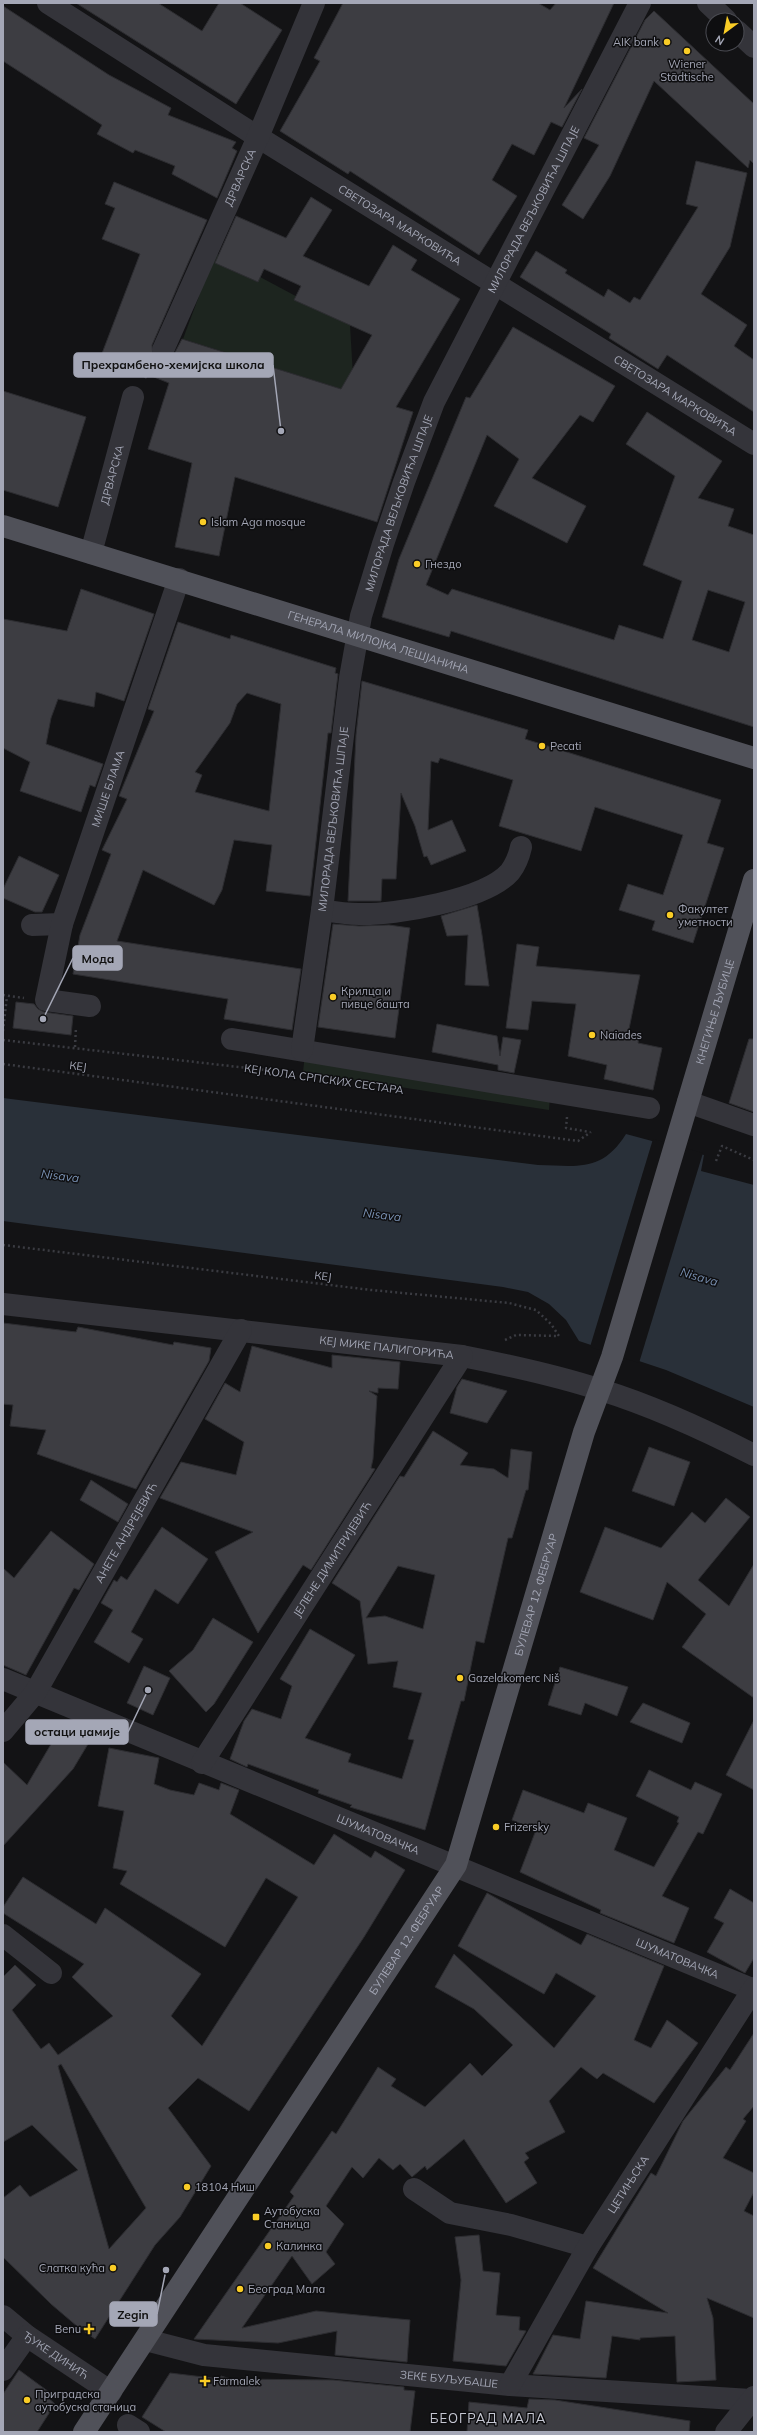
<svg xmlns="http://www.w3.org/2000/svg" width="757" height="2435" viewBox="0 0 757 2435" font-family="Mulish,sans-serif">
	<rect width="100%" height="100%" fill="#131315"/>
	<path fill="#1d251f" d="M 215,253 L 350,325 L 354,393 L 183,339 Z
		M 305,1054 L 550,1095 L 549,1110 L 303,1072 Z"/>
	<path fill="#293039" d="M 3,1098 L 538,1165 C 579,1166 602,1172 626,1134 L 704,1155 L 701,1171 L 754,1185 L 754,1407 L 666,1370 L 579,1341 L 566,1320 L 549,1304 L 528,1292 L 503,1287 L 3,1221 Z"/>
	<path fill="#131315" d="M 653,1139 L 703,1153 L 639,1363 L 590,1347 Z"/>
	<path fill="#3d3d42" stroke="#2d2d31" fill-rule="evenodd" d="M 76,3 L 158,3 L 202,31 L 219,3 L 240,3 L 282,30 L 236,104 Z
		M 343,3 L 538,3 L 550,10 L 556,3 L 614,3 L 564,108 L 582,89 L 562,127 L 551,122 L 534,155 L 512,144 L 492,180 L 517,196 L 479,255 L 350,171 L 348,174 L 280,131 L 320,61 L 314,58 Z
		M 3,6 L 109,75 L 171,108 L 168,115 L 236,142 L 232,148 L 237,151 L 217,198 L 172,174 L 175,166 L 135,150 L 133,153 L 97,134 L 102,125 L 3,61 Z
		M 654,11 L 754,104 L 754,164 L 750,160 L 748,168 L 654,81 L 610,176 L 583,219 L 562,205 L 599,145 L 584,138 L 645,20 Z
		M 696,161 L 747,173 L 730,247 L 701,294 L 747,325 L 734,346 L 754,360 L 754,412 L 667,355 L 658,369 L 609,338 L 611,334 L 520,277 L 536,251 L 567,270 L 565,273 L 604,297 L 608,289 L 630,303 L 634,297 L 640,300 L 698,207 L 686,204 Z
		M 114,182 L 207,220 L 152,345 L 153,357 L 158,362 L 171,360 L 182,339 L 341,389 L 372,335 L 294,300 L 301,286 L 264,269 L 258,282 L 215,263 L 236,216 L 286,238 L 311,197 L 332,210 L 303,256 L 369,286 L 393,245 L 417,260 L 411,270 L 460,299 L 396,407 L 413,412 L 377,522 L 235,477 L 219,556 L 175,547 L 192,463 L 148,449 L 169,383 L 101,356 L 140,254 L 102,239 L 115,208 L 105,204 Z
		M 513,327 L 615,386 L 593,422 L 580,415 L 532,478 L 586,506 L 567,543 L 494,506 L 519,459 L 487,435 L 426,585 L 448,595 L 452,589 L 614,640 L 619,625 L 663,639 L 682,581 L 643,565 L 675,476 L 626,444 L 647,412 L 722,461 L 698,498 L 734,509 L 728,526 L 754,535 L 754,727 L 451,631 L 449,637 L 382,617 L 399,559 L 466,397 L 470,398 ZM 708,590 L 745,602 L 729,652 L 692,640 Z
		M 3,391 L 86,417 L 58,507 L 3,490 Z
		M 81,589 L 154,614 L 124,701 L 96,692 L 94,707 L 58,699 L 51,718 L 46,744 L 103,764 L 95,787 L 90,785 L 81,812 L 20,791 L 30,762 L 3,748 L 3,619 L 67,631 Z
		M 178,622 L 230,639 L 231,635 L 336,668 L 335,673 L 338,674 L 331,733 L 328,733 L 310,896 L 266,891 L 272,845 L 234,840 L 222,890 L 214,905 L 143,870 L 117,941 L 301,969 L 292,1030 L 224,1019 L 228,999 L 73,974 L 80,935 L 111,854 L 102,850 L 127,799 L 119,796 L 154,711 L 148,709 ZM 247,693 L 281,704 L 269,811 L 195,792 L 202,775 L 195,772 L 230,723 L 237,704 Z
		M 362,681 L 528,730 L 525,739 L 721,800 L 707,843 L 724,848 L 693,943 L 652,930 L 655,921 L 619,910 L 628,884 L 663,895 L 683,835 L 595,807 L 581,851 L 499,826 L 513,780 L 440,758 L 438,763 L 431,761 L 428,830 L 452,820 L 466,851 L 431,865 L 427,856 L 424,857 L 415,826 L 401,793 L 396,879 L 382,879 L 381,901 L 348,901 L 356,735 Z
		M 19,856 L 59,875 L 42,912 L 35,912 L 3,898 L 3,889 Z
		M 477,905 L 482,935 L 489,986 L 465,985 L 468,935 L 447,936 L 441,916 Z
		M 333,924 L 359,926 L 389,925 L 410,928 L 395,1038 L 318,1027 Z
		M 517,944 L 539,947 L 536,966 L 640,975 L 628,1034 L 639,1036 L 638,1043 L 662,1048 L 653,1090 L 604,1079 L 607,1065 L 568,1056 L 576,1004 L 532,1001 L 528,1030 L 506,1028 Z
		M 16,1002 L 34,1004 L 38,1009 L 44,1012 L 73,1016 L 71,1035 L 13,1028 Z
		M 437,1024 L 497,1036 L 500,1056 L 503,1037 L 521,1040 L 514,1073 L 498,1070 L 498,1065 L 432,1052 Z
		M 749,1039 L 754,1039 L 754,1112 L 729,1103 Z
		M 3,1323 L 76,1332 L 78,1327 L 173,1345 L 174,1342 L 211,1348 L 209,1361 L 136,1489 L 37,1454 L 46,1430 L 10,1426 L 13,1405 L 3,1404 Z
		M 252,1346 L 332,1368 L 332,1355 L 400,1362 L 398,1389 L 378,1388 L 378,1393 L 369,1391 L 377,1396 L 373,1459 L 371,1468 L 375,1469 L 311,1570 L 303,1565 L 258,1633 L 215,1552 L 253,1532 L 160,1498 L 181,1462 L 236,1475 L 244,1442 L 205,1419 L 225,1383 L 240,1392 Z
		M 462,1379 L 507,1391 L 487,1423 L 450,1413 L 457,1387 Z
		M 433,1431 L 468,1453 L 460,1465 L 494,1469 L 508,1478 L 511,1449 L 532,1452 L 528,1490 L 526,1490 L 512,1538 L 508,1538 L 484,1643 L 476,1641 L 464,1701 L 461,1701 L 425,1830 L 350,1807 L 352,1805 L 318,1793 L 319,1790 L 248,1764 L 247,1767 L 230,1759 L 244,1721 L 252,1709 L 281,1719 L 292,1686 L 280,1679 L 310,1629 L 355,1655 L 305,1738 L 351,1754 L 348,1762 L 402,1779 L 414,1740 L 408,1739 L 422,1693 L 393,1687 L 398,1661 L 368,1664 L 360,1601 L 332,1583 L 400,1476 L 404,1477 ZM 398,1566 L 435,1575 L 423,1629 L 385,1616 L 366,1618 Z
		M 649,1447 L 690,1462 L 674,1506 L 632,1491 Z
		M 91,1480 L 128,1504 L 118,1522 L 80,1500 Z
		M 726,1498 L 750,1517 L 698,1580 L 729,1606 L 754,1564 L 754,1698 L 682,1647 L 706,1614 L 667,1582 L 653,1620 L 580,1592 L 605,1527 L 661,1548 L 692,1512 L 705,1523 Z
		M 162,1527 L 208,1559 L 178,1604 L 155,1589 L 131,1632 L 143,1639 L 129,1663 L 94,1642 L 113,1610 L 101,1603 L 114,1580 L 117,1582 L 121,1576 L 127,1580 Z
		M 51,1531 L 94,1564 L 79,1590 L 74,1588 L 26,1675 L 3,1665 L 3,1568 L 14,1578 Z
		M 213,1618 L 253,1642 L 214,1704 L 206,1712 L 169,1671 L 193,1650 Z
		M 144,1666 L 170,1678 L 153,1715 L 127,1703 Z
		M 560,1667 L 628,1687 L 617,1716 L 585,1703 L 581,1715 L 548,1705 Z
		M 643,1703 L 690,1723 L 682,1743 L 630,1722 Z
		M 754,1720 L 754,1790 L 726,1775 Z
		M 64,1722 L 91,1739 L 73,1769 L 3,1846 L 3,1762 L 27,1785 Z
		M 109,1748 L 159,1758 L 154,1784 L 170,1790 L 194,1795 L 199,1783 L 219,1790 L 221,1783 L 239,1790 L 230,1814 L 314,1865 L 334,1834 L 371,1858 L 375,1851 L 405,1870 L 364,1937 L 249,2111 L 198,2078 L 168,2108 L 211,2166 L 180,2217 L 155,2245 L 95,2339 L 78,2327 L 51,2304 L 3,2257 L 3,2198 L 20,2185 L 30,2197 L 78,2170 L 32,2125 L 3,2142 L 3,1977 L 15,1965 L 36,1985 L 12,2010 L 41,2049 L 49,2043 L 58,2055 L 113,2016 L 72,1977 L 84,1964 L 3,1913 L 3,1907 L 23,1877 L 96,1924 L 105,1908 L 201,1974 L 171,2016 L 202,2046 L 298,1897 L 266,1878 L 225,1947 L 120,1884 L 127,1871 L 113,1868 L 124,1811 L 98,1806 ZM 61,2064 L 146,2208 L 109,2249 L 58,2066 Z
		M 649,1770 L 691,1790 L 695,1782 L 722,1794 L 703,1834 L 698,1832 L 662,1896 L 689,1908 L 674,1943 L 600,1913 L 601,1910 L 520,1872 L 536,1830 L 512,1820 L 523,1790 L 584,1813 L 588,1803 L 627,1818 L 614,1850 L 654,1867 L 679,1823 L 677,1822 L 679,1817 L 636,1796 Z
		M 730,1889 L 754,1903 L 754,1958 L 745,1973 L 707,1952 L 724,1923 L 714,1918 Z
		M 487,1893 L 581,1945 L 587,1934 L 664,1966 L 634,2040 L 651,2048 L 667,2020 L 698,2043 L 654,2103 L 603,2073 L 597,2079 L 581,2067 L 549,2101 L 565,2132 L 525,2153 L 529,2158 L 524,2162 L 537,2183 L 506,2203 L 464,2139 L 427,2170 L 425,2166 L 412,2177 L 400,2164 L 393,2170 L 379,2158 L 363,2178 L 352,2167 L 326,2206 L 344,2224 L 326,2252 L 335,2264 L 312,2284 L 292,2256 L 242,2328 L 316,2311 L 410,2320 L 407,2362 L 335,2355 L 337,2331 L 278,2343 L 194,2339 L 294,2196 L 290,2192 L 332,2131 L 336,2134 L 378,2067 L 396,2079 L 391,2086 L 425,2107 L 470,2063 L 482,2076 L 513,2045 L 474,2009 L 435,1987 L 454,1954 L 554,2048 L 596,1996 L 556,1973 L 544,1994 L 458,1946 Z
		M 754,2033 L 754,2106 L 743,2119 L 746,2121 L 723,2158 L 754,2173 L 754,2192 L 744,2211 L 754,2216 L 754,2318 L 707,2298 L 713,2318 L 716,2380 L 677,2382 L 675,2336 L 640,2338 L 640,2340 L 612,2336 L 606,2378 L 533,2374 L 553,2335 L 580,2339 L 586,2301 L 668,2313 L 593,2268 L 651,2173 L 656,2176 L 683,2121 L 726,2067 L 730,2070 Z
		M 479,2235 L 483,2271 L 500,2273 L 496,2315 L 520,2317 L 519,2330 L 526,2331 L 506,2366 L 453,2361 L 461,2280 L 455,2237 Z
		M 19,2370 L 49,2392 L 46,2396 L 55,2404 L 37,2432 L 3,2432 L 3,2394 Z
		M 170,2373 L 220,2379 L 221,2376 L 231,2379 L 333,2380 L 404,2387 L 404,2390 L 415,2391 L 410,2432 L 166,2432 L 142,2417 Z
		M 529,2399 L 555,2400 L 690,2421 L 689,2432 L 467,2432 L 469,2402 L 527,2408 Z"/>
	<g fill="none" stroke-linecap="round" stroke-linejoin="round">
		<path stroke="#3a3b41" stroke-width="2.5" stroke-dasharray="2 3" stroke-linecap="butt" d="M 145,378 L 151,369
			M 3,995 L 24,998
			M 3,1031 L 7,996
			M 3,1040 L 265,1070
			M 75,1047 L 76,1027
			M 3,1064 L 578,1141 L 591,1132
			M 567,1117 L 566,1128 L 590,1132
			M 716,1161 L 722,1146 L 754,1160
			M 3,1245 L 371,1290 L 509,1303 L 536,1310 L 551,1324 L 559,1336
			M 505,1340 L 516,1335 L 559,1336"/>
		<g stroke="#34343a" stroke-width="22">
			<path id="s1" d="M 48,3 L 258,137 L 754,444"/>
			<path d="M 708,3 L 726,20"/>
			<path d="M 737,31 L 754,47"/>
			<path id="s2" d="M 163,350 L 258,137 L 314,3"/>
			<path id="s3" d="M 91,553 L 133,397"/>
			<path d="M 322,910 C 334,912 346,914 359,914 C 396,915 485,900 510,872 C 516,864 519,856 521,847"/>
			<path d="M 32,925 L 62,924"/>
			<path id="s4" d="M 90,1006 L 46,1000 L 62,924 L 179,579"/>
			<path d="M 232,1039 L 649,1108"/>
			<path id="s5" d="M 302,1050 L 322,910 L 350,678 L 361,616 L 383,544 L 404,482 L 434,402 L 640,3"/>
			<path d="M 688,1102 L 754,1125"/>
			<path id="s6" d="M 3,1304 L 462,1356 C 508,1365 555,1375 601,1390 C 653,1406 705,1430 754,1455"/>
			<path id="s7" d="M 3,1679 L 754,1990"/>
			<path id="s8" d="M 3,1731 L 35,1693 L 241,1330"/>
			<path id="s9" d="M 202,1763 L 462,1356"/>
			<path d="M 3,1935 L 51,1973"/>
			<path d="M 414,2189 L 450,2213 L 511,2225 L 588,2247"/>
			<path id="s10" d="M 3,2316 L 27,2336 L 111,2392"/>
			<path id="s11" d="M 146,2340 L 204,2355 L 510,2385 L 751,2400 L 754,2402"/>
			<path d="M 3,2370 L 27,2336"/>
			<path id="s12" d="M 510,2385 L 588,2247 L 754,1988"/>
			<path d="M 128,2425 L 139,2432"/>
			<path d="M 726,2432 L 754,2397"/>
		</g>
		<g stroke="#505159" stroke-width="22">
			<path id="s13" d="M 3,526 L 754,758"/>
			<path id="s14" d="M 84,2432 L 456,1865 L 584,1432 L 612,1357 L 754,880"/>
		</g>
	</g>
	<g fill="#f9cc26" stroke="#0e0e10" stroke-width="1.5">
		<circle cx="667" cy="42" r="4"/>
		<circle cx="687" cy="51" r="4"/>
		<circle cx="203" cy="522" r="4"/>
		<circle cx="417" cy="564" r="4"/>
		<circle cx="542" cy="746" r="4"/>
		<circle cx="670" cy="915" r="4"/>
		<circle cx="333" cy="997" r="4"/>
		<circle cx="592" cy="1035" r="4"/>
		<circle cx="460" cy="1678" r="4"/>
		<circle cx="496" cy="1827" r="4"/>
		<circle cx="187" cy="2187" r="4"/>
		<rect x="252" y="2213" width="8" height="8" rx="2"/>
		<circle cx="268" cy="2246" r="4"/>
		<circle cx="113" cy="2268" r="4"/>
		<circle cx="240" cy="2289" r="4"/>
		<path d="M87 2323h4v4h4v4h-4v4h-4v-4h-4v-4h4z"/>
		<path d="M203 2375h4v4h4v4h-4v4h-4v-4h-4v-4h4z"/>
		<circle cx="27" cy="2400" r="4"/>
	</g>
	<g text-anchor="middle" stroke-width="3" stroke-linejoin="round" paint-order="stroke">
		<g font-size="11" fill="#a4a7b6" stroke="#0e0e10" text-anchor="start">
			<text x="659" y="46" text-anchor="end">AIK bank</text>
			<text x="687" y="68" text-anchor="middle">Wiener<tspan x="687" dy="13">Städtische</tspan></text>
			<text x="211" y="526">Islam Aga mosque</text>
			<text x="425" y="568">Гнездо</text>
			<text x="550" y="750">Pecati</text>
			<text x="678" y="913">Факултет<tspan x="678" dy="13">уметности</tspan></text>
			<text x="341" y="995">Крилца и<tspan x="341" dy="13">пивце башта</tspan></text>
			<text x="600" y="1039">Naiades</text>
			<text x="468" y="1682">Gazelakomerc Niš</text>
			<text x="504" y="1831">Frizersky</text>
			<text x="195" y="2191">18104 Ниш</text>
			<text x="264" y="2215">Аутобуска<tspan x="264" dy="13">Станица</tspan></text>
			<text x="276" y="2250">Калинка</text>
			<text x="105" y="2272" text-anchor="end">Слатка кућа</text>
			<text x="248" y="2293">Београд Мала</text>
			<text x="81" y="2333" text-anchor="end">Benu</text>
			<text x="213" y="2385">Farmalek</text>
			<text x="35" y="2398">Приградска<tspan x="35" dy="13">аутобуска станица</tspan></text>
		</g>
		<g font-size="11" fill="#a4a7b6" stroke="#0e0e10">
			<text dy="4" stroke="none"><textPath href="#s2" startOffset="189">ДРВАРСКА</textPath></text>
			<text dy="4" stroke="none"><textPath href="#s5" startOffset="881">МИЛОРАДА ВЕЉКОВИЋА ШПАЈЕ</textPath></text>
			<text dy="4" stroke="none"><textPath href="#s1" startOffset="416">СВЕТОЗАРА МАРКОВИЋА</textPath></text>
			<text dy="4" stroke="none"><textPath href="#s1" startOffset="740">СВЕТОЗАРА МАРКОВИЋА</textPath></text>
			<text dy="4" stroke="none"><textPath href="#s3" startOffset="81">ДРВАРСКА</textPath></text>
			<text dy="4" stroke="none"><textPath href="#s5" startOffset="557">МИЛОРАДА ВЕЉКОВИЋА ШПАЈЕ</textPath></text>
			<text dy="4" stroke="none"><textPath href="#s13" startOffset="393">ГЕНЕРАЛА МИЛОЈКА ЛЕШЈАНИНА</textPath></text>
			<text dy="4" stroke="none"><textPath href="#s4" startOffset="265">МИШЕ БЛАМА</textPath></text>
			<text dy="4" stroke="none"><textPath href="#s5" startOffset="233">МИЛОРАДА ВЕЉКОВИЋА ШПАЈЕ</textPath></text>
			<text dy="4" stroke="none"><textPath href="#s14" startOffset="1570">КНЕГИЊЕ ЉУБИЦЕ</textPath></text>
			<text transform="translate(78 1066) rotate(7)" y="4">КЕЈ</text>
			<text transform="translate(324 1079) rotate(8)" y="4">КЕЈ КОЛА СРПСКИХ СЕСТАРА</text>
			<text transform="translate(323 1276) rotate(7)" y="4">КЕЈ</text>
			<text dy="4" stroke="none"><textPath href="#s6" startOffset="386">КЕЈ МИКЕ ПАЛИГОРИЋА</textPath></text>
			<text dy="4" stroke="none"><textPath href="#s8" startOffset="234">АНЕТЕ АНДРЕЈЕВИЋ</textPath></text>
			<text dy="4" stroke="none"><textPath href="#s9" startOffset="242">ЈЕЛЕНЕ ДИМИТРИЈЕВИЋ</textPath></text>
			<text dy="4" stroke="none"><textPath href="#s14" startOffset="960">БУЛЕВАР 12. ФЕБРУАР</textPath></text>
			<text dy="4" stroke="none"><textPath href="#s7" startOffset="406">ШУМАТОВАЧКА</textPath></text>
			<text dy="4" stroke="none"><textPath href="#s14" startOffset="588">БУЛЕВАР 12. ФЕБРУАР</textPath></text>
			<text dy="4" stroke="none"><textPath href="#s7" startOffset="730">ШУМАТОВАЧКА</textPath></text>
			<text dy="4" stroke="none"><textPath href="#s12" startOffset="233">ЦЕТИЊСКА</textPath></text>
			<text dy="4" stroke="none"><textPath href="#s10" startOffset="66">ЂУКЕ ДИНИЋ</textPath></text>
			<text dy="4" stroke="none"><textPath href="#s11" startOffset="306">ЗЕКЕ БУЉУБАШЕ</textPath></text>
		</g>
		<g font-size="12" font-style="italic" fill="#7991b3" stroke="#0e0e10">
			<text transform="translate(60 1176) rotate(7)" y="4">Nisava</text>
			<text transform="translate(382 1215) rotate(7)" y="4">Nisava</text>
			<text transform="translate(699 1277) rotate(16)" y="4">Nisava</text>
		</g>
		<g font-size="13" letter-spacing="1" fill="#c5c7d2" stroke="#0e0e10">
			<text x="488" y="2423">БЕОГРАД МАЛА</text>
		</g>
	</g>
	<path fill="none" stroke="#a4a7b6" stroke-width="1.5" d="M281 431L273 365M43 1019L73 958M148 1690L128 1732M166 2270L157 2314"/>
	<g fill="#a4a7b6" stroke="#0e0e10" stroke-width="1.5">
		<circle cx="281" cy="431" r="4"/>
		<circle cx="43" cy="1019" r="4"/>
		<circle cx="148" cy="1690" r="4"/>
		<circle cx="166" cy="2270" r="4"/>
	</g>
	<g fill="#a4a7b6" stroke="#a4a7b6" stroke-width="1.5">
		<rect x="74" y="353" width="199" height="24" rx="4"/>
		<rect x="73" y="946" width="49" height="24" rx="4"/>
		<rect x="26" y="1720" width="102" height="24" rx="4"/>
		<rect x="110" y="2302" width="47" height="24" rx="4"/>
	</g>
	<g font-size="12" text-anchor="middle" font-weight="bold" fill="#111">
		<text x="173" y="369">Прехрамбено-хемијска школа</text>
		<text x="98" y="963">Мода</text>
		<text x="77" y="1736">остаци џамије</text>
		<text x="133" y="2319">Zegin</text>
	</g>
	<rect width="757" height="2435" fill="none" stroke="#a4a7b6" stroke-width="8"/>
	<g transform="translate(725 32) rotate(212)"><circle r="19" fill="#0e0e10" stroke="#4a4b52"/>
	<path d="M0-3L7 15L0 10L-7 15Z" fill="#f9cc26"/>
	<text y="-6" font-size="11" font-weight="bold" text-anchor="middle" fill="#a4a7b6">N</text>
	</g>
</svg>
